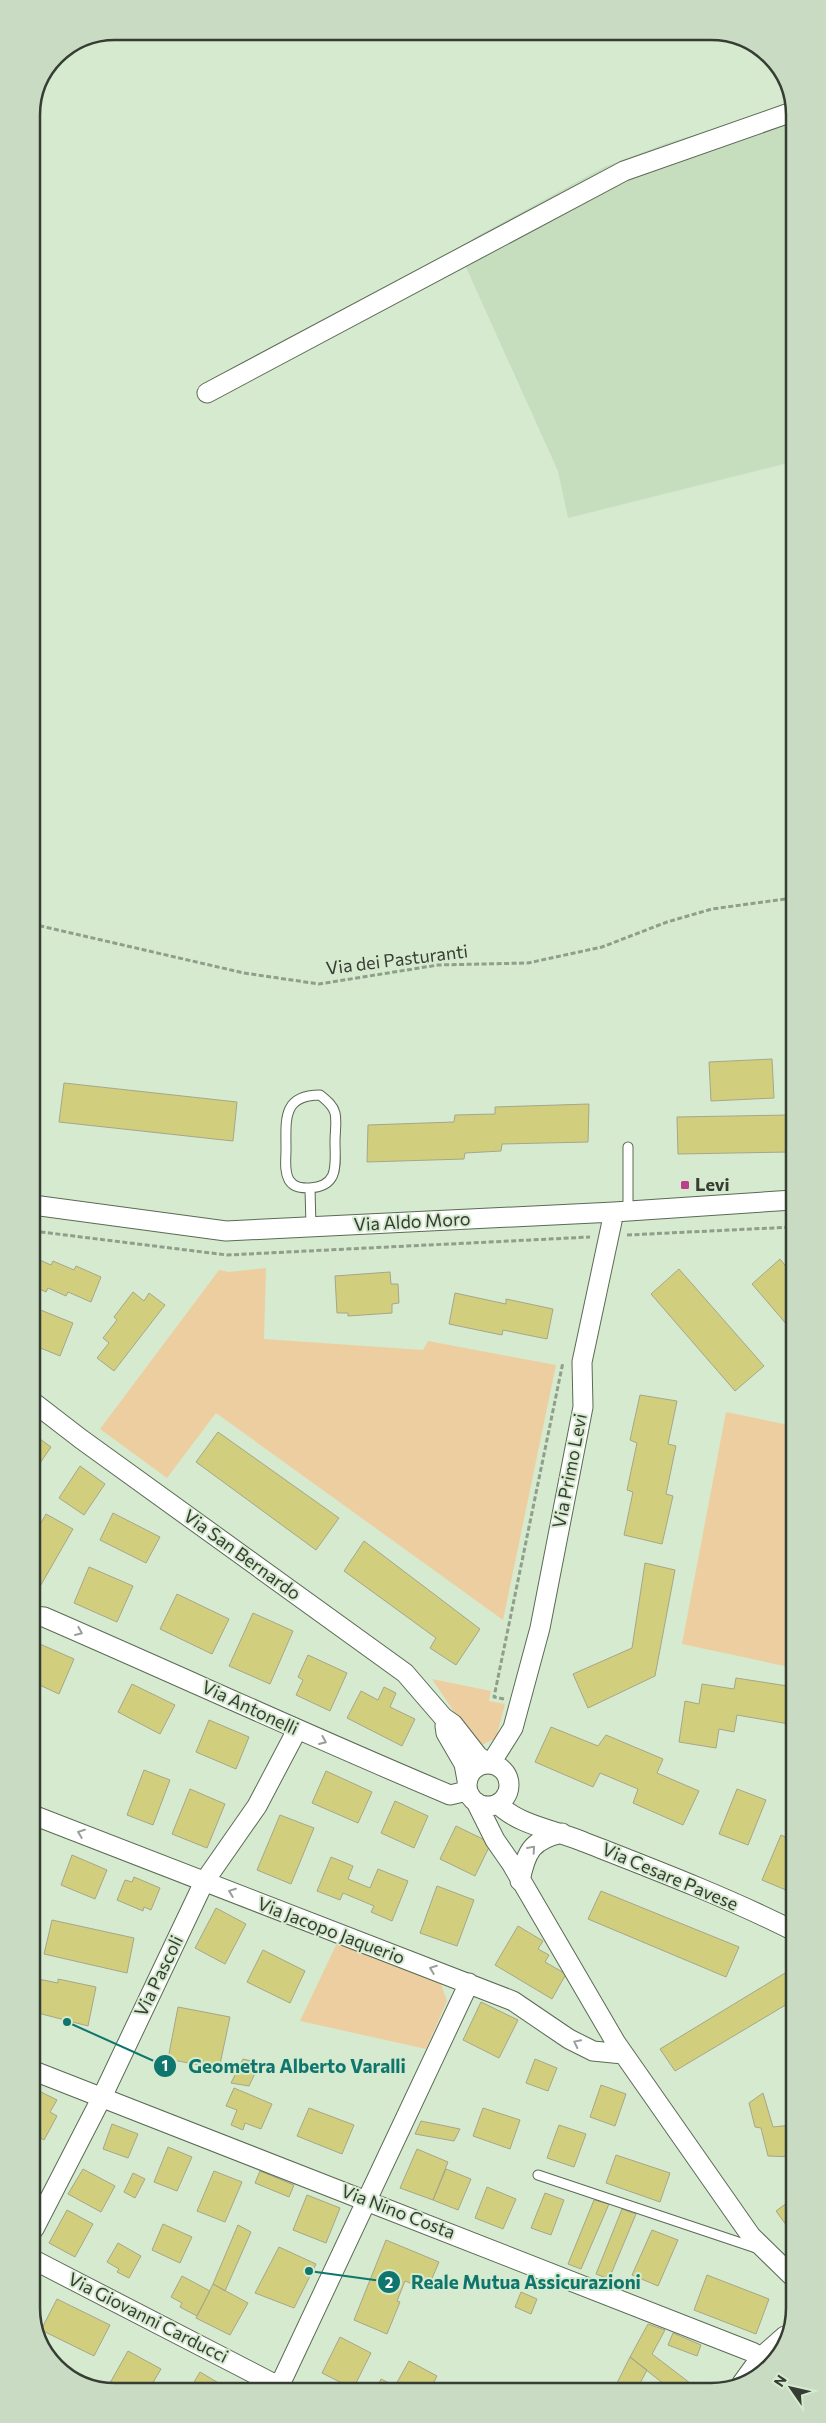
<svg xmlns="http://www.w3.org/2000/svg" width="826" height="2423" viewBox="0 0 826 2423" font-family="Commissioner,sans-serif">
	<rect width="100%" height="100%" fill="#d6eacf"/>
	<path fill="#c6ddbe" d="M 792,106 L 792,462 L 568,518 L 558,471 L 460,254 L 474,238 L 604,167 L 667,143 Z"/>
	<path fill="#edcea0" d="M 266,1268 L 264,1339 L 423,1350 L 428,1341 L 556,1365 L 503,1620 L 216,1413 L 167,1478 L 100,1429 L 219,1270 L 229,1272 Z
		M 726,1412 L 794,1426 L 794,1668 L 682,1644 Z
		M 432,1679 L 491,1691 L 489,1701 L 505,1704 L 496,1738 L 482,1745 L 476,1744 Z
		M 337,1943 L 441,1984 L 447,2001 L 426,2049 L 300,2021 Z"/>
	<path fill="#d1cf7e" stroke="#a6a689" d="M 772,1059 L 774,1098 L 711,1101 L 709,1062 Z
		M 64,1083 L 237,1102 L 233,1141 L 59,1122 Z
		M 589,1104 L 588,1142 L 502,1144 L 501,1151 L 465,1153 L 464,1159 L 367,1162 L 368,1125 L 454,1122 L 455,1115 L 495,1114 L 495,1107 Z
		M 789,1115 L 789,1152 L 678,1154 L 677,1117 Z
		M 33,1257 L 51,1265 L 53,1261 L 74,1270 L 76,1266 L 101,1277 L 91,1302 L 68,1292 L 66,1296 L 48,1288 L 46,1292 L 33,1286 Z
		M 780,1259 L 793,1275 L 794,1333 L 752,1284 Z
		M 679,1269 L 764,1366 L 735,1391 L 651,1294 Z
		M 390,1272 L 391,1284 L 398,1284 L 399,1303 L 392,1304 L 392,1313 L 348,1316 L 348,1313 L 337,1313 L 335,1276 Z
		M 133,1292 L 144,1301 L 149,1293 L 165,1305 L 114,1371 L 97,1358 L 109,1343 L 103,1338 L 117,1320 L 114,1317 Z
		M 455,1293 L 506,1304 L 506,1299 L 553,1309 L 547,1339 L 503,1330 L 502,1335 L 449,1324 Z
		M 33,1307 L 73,1323 L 60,1356 L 33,1345 Z
		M 640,1395 L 677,1401 L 668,1444 L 676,1446 L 666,1494 L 673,1496 L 662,1544 L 624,1535 L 633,1492 L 627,1490 L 637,1443 L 630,1440 Z
		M 218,1432 L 339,1518 L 316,1550 L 196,1462 Z
		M 33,1434 L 51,1447 L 34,1472 L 33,1471 Z
		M 80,1466 L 105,1484 L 84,1515 L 59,1498 Z
		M 113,1513 L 160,1537 L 146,1563 L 100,1540 Z
		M 46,1514 L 73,1529 L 38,1590 L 33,1587 L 33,1537 Z
		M 364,1541 L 480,1629 L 456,1665 L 430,1648 L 436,1638 L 344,1571 Z
		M 645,1563 L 675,1570 L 655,1676 L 588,1708 L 573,1674 L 632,1648 Z
		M 89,1567 L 133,1586 L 117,1622 L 74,1603 Z
		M 177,1594 L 229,1619 L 212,1654 L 160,1629 Z
		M 253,1613 L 293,1631 L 270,1684 L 229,1666 Z
		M 33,1641 L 74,1659 L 59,1694 L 33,1682 Z
		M 308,1655 L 347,1673 L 330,1711 L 296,1695 L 303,1680 L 298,1677 Z
		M 736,1678 L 794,1687 L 794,1743 L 787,1742 L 789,1724 L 737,1715 L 734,1732 L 719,1729 L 716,1748 L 679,1742 L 685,1701 L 699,1704 L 702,1684 L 734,1689 Z
		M 132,1684 L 175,1705 L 160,1734 L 118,1712 Z
		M 384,1687 L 396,1693 L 390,1707 L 415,1719 L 402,1746 L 347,1718 L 361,1691 L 378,1700 Z
		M 209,1720 L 249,1737 L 236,1769 L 196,1752 Z
		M 551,1727 L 598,1746 L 606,1735 L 663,1759 L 657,1773 L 699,1791 L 683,1825 L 633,1803 L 638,1789 L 600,1773 L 593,1787 L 535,1762 Z
		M 144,1770 L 170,1780 L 153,1825 L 127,1815 Z
		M 326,1771 L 372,1792 L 358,1823 L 312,1803 Z
		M 190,1789 L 225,1804 L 207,1848 L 172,1834 Z
		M 737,1789 L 766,1800 L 748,1845 L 719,1834 Z
		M 395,1801 L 428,1816 L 414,1848 L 381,1833 Z
		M 280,1815 L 314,1828 L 291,1884 L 257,1870 Z
		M 456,1826 L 491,1843 L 475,1876 L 440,1859 Z
		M 781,1835 L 794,1841 L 793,1893 L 762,1880 Z
		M 72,1855 L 107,1870 L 95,1899 L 61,1885 Z
		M 331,1857 L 353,1866 L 348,1879 L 370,1888 L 378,1869 L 408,1881 L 392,1921 L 371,1912 L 374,1906 L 343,1893 L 340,1900 L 317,1891 Z
		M 134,1877 L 160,1888 L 151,1910 L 144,1907 L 143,1911 L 117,1900 L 125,1880 L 132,1882 Z
		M 437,1886 L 474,1900 L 457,1946 L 420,1933 Z
		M 601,1891 L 739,1947 L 726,1977 L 588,1919 Z
		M 216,1908 L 246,1924 L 225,1964 L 195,1948 Z
		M 52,1920 L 134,1938 L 127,1973 L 44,1954 Z
		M 518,1926 L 543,1941 L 538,1949 L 549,1955 L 545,1962 L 566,1974 L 552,1999 L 495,1965 Z
		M 263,1950 L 305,1971 L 290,2003 L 247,1982 Z
		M 790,1970 L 794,1978 L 794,2000 L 675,2071 L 660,2049 Z
		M 38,1979 L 58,1983 L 58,1979 L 96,1987 L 88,2026 L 34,2012 Z
		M 481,2002 L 518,2020 L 499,2058 L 463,2040 Z
		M 178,2007 L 230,2017 L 219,2069 L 168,2059 Z
		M 243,2059 L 260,2063 L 249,2086 L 231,2083 Z
		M 535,2059 L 557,2068 L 548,2091 L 526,2083 Z
		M 601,2085 L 626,2094 L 615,2126 L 590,2117 Z
		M 234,2088 L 272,2104 L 261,2129 L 245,2123 L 243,2130 L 231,2125 L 237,2110 L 226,2106 Z
		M 37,2090 L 57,2100 L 50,2112 L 57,2116 L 44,2140 L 34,2134 L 34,2096 Z
		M 763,2093 L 773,2127 L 792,2125 L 792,2133 L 795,2133 L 795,2157 L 768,2156 L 761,2128 L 755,2127 L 749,2103 Z
		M 309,2108 L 354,2125 L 342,2154 L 297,2136 Z
		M 483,2108 L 520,2120 L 510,2149 L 473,2136 Z
		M 421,2121 L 460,2129 L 454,2141 L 415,2134 Z
		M 112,2124 L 138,2134 L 128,2158 L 103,2149 Z
		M 559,2125 L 586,2134 L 574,2167 L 547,2158 Z
		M 168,2147 L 192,2157 L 177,2191 L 154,2182 Z
		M 417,2149 L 448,2162 L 433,2200 L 400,2188 Z
		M 616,2155 L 670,2173 L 660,2202 L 606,2183 Z
		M 83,2169 L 115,2186 L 101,2212 L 68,2194 Z
		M 446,2169 L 471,2179 L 458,2210 L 433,2200 Z
		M 214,2171 L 242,2182 L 225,2222 L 197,2211 Z
		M 260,2171 L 294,2185 L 289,2197 L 255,2183 Z
		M 133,2173 L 145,2179 L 135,2198 L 124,2192 Z
		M 487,2187 L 516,2199 L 503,2229 L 475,2218 Z
		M 545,2193 L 564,2200 L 551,2235 L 531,2228 Z
		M 307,2195 L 340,2208 L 326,2243 L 293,2230 Z
		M 795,2197 L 795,2237 L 776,2211 Z
		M 594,2200 L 609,2204 L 581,2269 L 568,2264 Z
		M 622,2209 L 636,2214 L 609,2279 L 596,2274 Z
		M 67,2210 L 93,2224 L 75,2257 L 49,2243 Z
		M 163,2224 L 192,2237 L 180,2263 L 152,2250 Z
		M 238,2225 L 251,2232 L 225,2291 L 213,2284 Z
		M 652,2230 L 678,2240 L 658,2286 L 632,2275 Z
		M 386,2240 L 439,2262 L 427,2290 L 405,2281 L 397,2301 L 400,2302 L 387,2334 L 354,2320 Z
		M 118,2243 L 141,2256 L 129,2278 L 117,2272 L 119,2269 L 107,2262 Z
		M 279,2247 L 316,2264 L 294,2308 L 255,2293 Z
		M 707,2275 L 769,2299 L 756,2334 L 694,2310 Z
		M 182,2276 L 210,2291 L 197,2316 L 180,2307 L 182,2303 L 171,2297 Z
		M 213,2284 L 248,2303 L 230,2335 L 196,2318 Z
		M 521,2292 L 537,2299 L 531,2314 L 515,2307 Z
		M 57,2299 L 110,2325 L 94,2356 L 41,2330 Z
		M 648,2324 L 665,2330 L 652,2354 L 690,2383 L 686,2389 L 670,2389 L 630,2357 Z
		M 673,2333 L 701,2345 L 697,2356 L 668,2345 Z
		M 340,2337 L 371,2353 L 352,2391 L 343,2390 L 346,2385 L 322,2373 Z
		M 128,2351 L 161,2369 L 148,2391 L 106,2390 Z
		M 630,2357 L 647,2370 L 637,2389 L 614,2389 Z
		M 409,2361 L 437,2376 L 430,2390 L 376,2390 L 381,2379 L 395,2386 Z
		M 55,2363 L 75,2374 L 73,2377 L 60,2371 Z
		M 200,2372 L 232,2391 L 189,2391 Z
		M 457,2383 L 471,2390 L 453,2390 Z"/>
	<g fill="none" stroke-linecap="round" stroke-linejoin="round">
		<defs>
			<path id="service" d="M 628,1147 L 628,1211
				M 310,1188 C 302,1188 294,1188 289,1180 C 284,1171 286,1159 286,1150 C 286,1120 282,1095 320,1095 C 326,1100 333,1105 335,1113 C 337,1121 335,1132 335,1141 C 335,1164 340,1186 310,1188 L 311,1227
				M 33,1498 L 33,1501
				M 538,2175 L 756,2248"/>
			<path id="minor" d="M 207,393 L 624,171 L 792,112
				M 33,1205 L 226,1231 L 614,1212 L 793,1200
				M 33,1402 L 81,1439 L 405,1673 L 443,1717 L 453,1724 L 478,1756 L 488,1763
				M 33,1616 L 44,1617 C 180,1676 314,1738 450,1795 L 467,1791
				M 445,1726 L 446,1733 L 464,1764 L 467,1780
				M 491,1763 L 513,1728 L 540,1628 L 583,1407 L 582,1362 L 614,1212
				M467 1785a21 21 0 1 1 42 0a21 21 0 1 1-42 0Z
				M 476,1802 L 495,1840 L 511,1863 L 616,2043 L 751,2236 L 795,2279
				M 498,1804 C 520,1826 556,1830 584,1842 C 653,1869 729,1898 794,1931
				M 33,1815 L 513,2001 L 569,2039 L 593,2051 L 623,2054
				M 520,1881 C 526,1851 532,1840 562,1833
				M 34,2071 L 752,2352 L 761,2357
				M 34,2229 L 102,2097 L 204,1882 L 257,1806 L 297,1730
				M 34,2260 L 288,2391
				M 742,2383 L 761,2357 L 785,2336
				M 277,2391 L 469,1983"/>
		</defs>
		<use href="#service" stroke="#5a6b54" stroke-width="11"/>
		<use href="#minor" stroke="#5a6b54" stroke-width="21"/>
		<path stroke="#909f8b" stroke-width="3" stroke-dasharray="5 2.5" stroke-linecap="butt" d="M 32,924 L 244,973 L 319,984 L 438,965 L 528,963 L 602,947 L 667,922 L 712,909 L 793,898
			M 33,1231 L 227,1255 L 590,1237
			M 627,1235 L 793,1227
			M 504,1699 L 494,1697 L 563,1362"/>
		<use href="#service" stroke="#fff" stroke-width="9"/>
		<use href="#minor" stroke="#fff" stroke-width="19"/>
	</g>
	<defs><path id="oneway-chevron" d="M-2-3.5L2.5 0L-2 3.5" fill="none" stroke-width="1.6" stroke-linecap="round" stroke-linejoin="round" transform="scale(1.25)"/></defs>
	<g stroke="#9a9e99">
		<use href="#oneway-chevron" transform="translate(79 1632) rotate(23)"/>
		<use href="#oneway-chevron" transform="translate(323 1741) rotate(23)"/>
		<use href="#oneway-chevron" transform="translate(81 1833) rotate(-159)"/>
		<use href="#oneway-chevron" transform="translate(532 1849) rotate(-49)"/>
		<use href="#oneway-chevron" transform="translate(232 1892) rotate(-159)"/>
		<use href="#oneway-chevron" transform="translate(433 1969) rotate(-159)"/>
		<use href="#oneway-chevron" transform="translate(577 2043) rotate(-154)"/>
	</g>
	<rect fill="#bc3f8d" stroke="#d6eacf" stroke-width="2" x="680" y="1180" width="10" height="10" rx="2.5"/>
	<g text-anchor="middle" stroke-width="4" stroke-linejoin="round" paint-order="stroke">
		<g font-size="18" fill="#363d33" stroke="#d6eacf">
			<text transform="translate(397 960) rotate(-7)" y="6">Via dei Pasturanti</text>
			<text transform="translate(412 1222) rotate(-3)" y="6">Via Aldo Moro</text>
			<text transform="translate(570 1471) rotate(-79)" y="6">Via Primo Levi</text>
			<text transform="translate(242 1555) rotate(36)" y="6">Via San Bernardo</text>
			<text transform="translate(250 1708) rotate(25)" y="6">Via Antonelli</text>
			<text transform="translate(670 1877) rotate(23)" y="6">Via Cesare Pavese</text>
			<text transform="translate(331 1931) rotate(21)" y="6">Via Jacopo Jaquerio</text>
			<text transform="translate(159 1976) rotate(-64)" y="6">Via Pascoli</text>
			<text transform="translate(398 2212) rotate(21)" y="6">Via Nino Costa</text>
			<text transform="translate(148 2318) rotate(27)" y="6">Via Giovanni Carducci</text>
		</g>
		<g font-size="18" font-weight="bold" fill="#363d33" stroke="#d6eacf" text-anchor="start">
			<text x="695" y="1191">Levi</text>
		</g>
	</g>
	<path d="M0 0H826V2423H0ZM115 40H711A75 75 0 0 1 786 115V2308A75 75 0 0 1 711 2383H115A75 75 0 0 1 40 2308V115A75 75 0 0 1 115 40Z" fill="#c9dcc3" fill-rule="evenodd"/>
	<path fill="none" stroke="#363d33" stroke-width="2.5" d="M115 40H711A75 75 0 0 1 786 115V2308A75 75 0 0 1 711 2383H115A75 75 0 0 1 40 2308V115A75 75 0 0 1 115 40Z"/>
	<path fill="none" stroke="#0f766e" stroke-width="2" d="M67 2022L165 2066M309 2271L389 2282"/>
	<g fill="#0f766e" stroke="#d6eacf" stroke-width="2">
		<circle cx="67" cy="2022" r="5"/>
		<circle cx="309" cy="2271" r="5"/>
		<circle cx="165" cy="2066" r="12"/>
		<circle cx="389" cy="2282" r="12"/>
	</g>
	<g font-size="15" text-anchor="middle" font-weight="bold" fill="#fff">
		<text x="165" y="2071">1</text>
		<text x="389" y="2288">2</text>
	</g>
	<g font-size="19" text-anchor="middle" font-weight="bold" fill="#0f766e" stroke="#d6eacf" stroke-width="4" stroke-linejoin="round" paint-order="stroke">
		<text x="297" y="2073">Geometra Alberto Varalli</text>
		<text x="526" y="2289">Reale Mutua Assicurazioni</text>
	</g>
	<g transform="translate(791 2388) rotate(304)" stroke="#d6eacf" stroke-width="4" paint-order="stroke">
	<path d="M0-4L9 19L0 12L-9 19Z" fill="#363d33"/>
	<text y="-8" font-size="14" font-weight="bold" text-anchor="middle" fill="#363d33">N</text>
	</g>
</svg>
